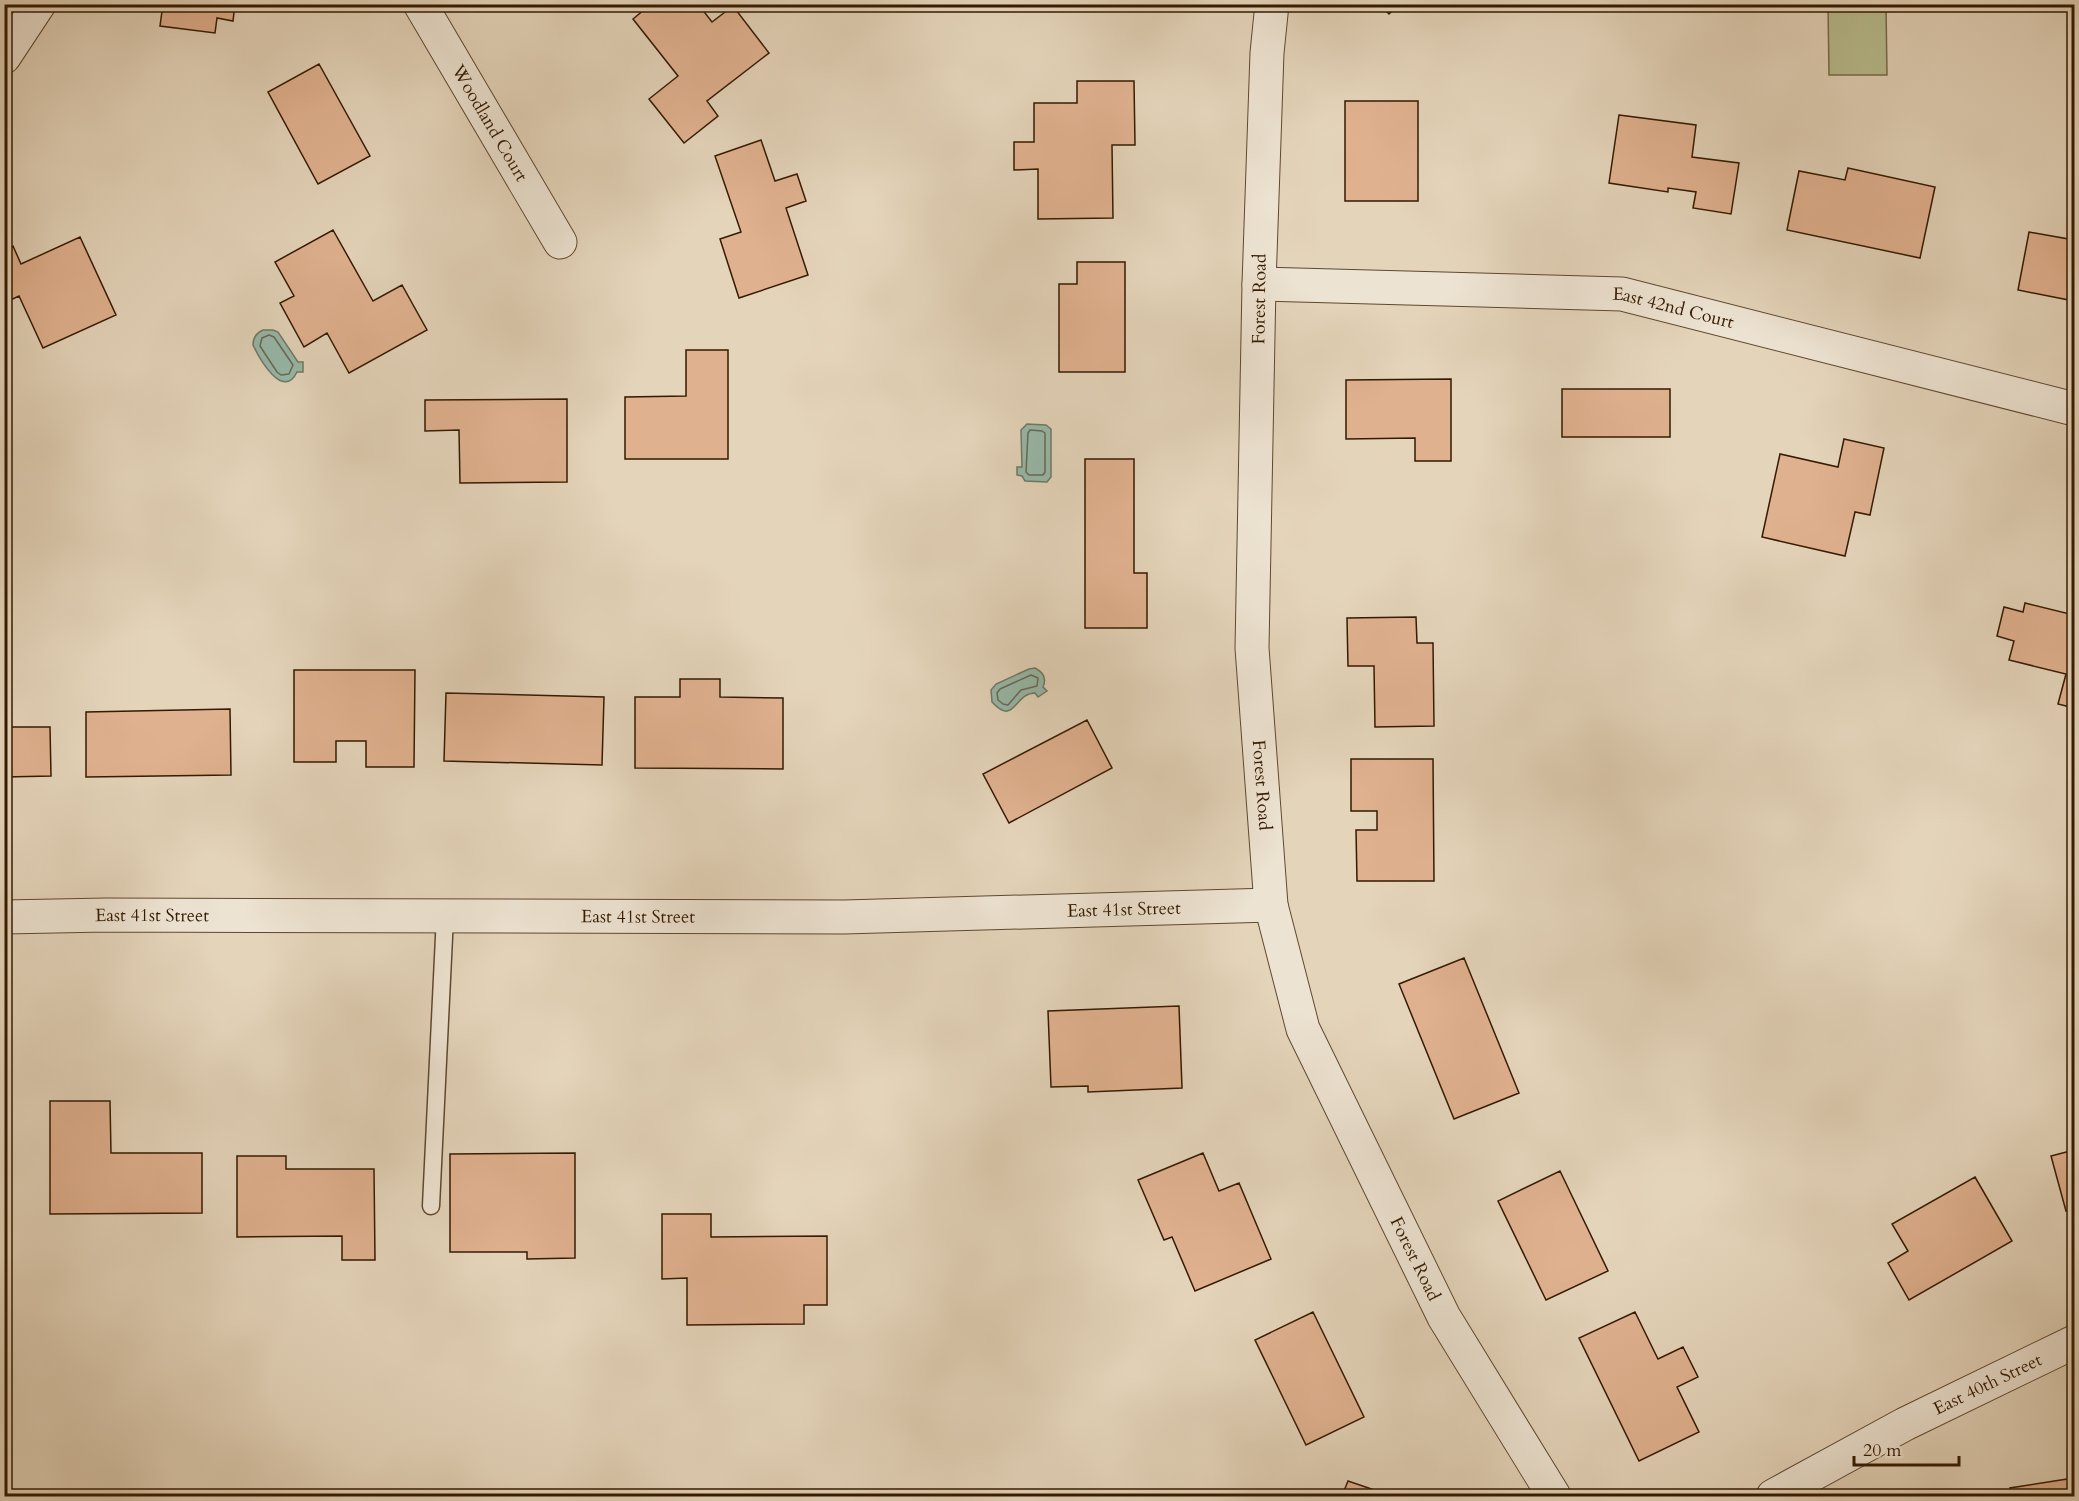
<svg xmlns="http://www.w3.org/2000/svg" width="2079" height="1501" viewBox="0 0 2079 1501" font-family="Cardo,serif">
	<rect width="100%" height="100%" fill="#e4d4ba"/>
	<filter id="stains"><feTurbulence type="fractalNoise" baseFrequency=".00333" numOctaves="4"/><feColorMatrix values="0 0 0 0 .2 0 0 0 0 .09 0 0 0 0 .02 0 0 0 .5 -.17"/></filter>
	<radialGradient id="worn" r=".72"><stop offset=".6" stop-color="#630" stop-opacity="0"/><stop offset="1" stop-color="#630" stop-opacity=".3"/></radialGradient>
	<path fill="#b8bc8d" stroke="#766b46" stroke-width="1.5" d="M 1828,5 L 1886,5 L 1887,75 L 1829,75 Z"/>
	<path fill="#97b9aa" stroke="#6f7966" stroke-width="1.5" d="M 263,330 L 273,330 L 278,332 L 298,362 L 303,362 L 303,372 L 297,372 C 283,401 259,358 253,345 C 253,338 256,333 263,330 Z
		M 1027,424 L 1046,425 L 1051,429 L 1051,477 L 1047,482 L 1025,481 L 1022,476 L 1017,475 L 1017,467 L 1022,467 L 1021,430 Z
		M 1035,668 C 1043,672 1047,678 1043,687 L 1047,691 L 1038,697 L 1035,693 C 1014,693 1015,727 992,702 L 991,690 L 996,684 L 1029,669 Z"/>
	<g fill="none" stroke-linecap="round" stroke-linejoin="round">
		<path stroke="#666a55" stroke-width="1.5" d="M 269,335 L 274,337 L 293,365 L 289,374 L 281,375 L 277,372 L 260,346 L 262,338 Z
			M 1030,430 L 1042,431 L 1045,433 L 1045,472 L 1043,475 L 1029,475 L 1026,472 L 1028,433 Z
			M 1031,675 L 1038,678 L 1037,686 L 1021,690 L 1008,705 L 1003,704 L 998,700 L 997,693 L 1000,689 Z"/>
	</g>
	<path fill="#e0b18f" stroke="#341a00" stroke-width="1.5" d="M 163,4 L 235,4 L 233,21 L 217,18 L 215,33 L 160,26 Z
		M 651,4 L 698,4 L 712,22 L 733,6 L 769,53 L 707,101 L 718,116 L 684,143 L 649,99 L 678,76 L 633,19 Z
		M 1069,4 L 1119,4 L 1118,11 Z
		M 1379,4 L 1399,4 L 1389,14 Z
		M 319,64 L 370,156 L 318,184 L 268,92 Z
		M 1077,81 L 1134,81 L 1135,145 L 1112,145 L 1113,218 L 1038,219 L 1038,169 L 1014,170 L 1014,142 L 1034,142 L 1034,103 L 1077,103 Z
		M 1345,101 L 1418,101 L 1418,201 L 1345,201 Z
		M 1619,115 L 1696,125 L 1692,157 L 1739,163 L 1731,214 L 1693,208 L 1696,192 L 1668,188 L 1668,192 L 1609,183 Z
		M 761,140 L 775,181 L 797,174 L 806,201 L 786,208 L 808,275 L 739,298 L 720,239 L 741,232 L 715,156 Z
		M 1848,168 L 1935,187 L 1920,258 L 1787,230 L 1799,171 L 1845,180 Z
		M 333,230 L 373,301 L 402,285 L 427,330 L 349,373 L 327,333 L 304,347 L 280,303 L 294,296 L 275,262 Z
		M 2029,232 L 2074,240 L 2074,301 L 2018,290 Z
		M 80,237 L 116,315 L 43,348 L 19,296 L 4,303 L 4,250 L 13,246 L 21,264 Z
		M 1077,262 L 1125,262 L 1125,372 L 1059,372 L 1059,284 L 1077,284 Z
		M 686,350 L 728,350 L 728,459 L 625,459 L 625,397 L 686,396 Z
		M 1451,379 L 1451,461 L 1415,461 L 1415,438 L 1346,439 L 1346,380 Z
		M 1562,389 L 1670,389 L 1670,437 L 1562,437 Z
		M 567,399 L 567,482 L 460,483 L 459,430 L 425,431 L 425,400 Z
		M 1844,439 L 1884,448 L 1870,515 L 1855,512 L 1845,556 L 1762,537 L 1780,454 L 1838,467 Z
		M 1085,459 L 1134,459 L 1134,573 L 1147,573 L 1147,628 L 1085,628 Z
		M 2025,603 L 2074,615 L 2074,708 L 2058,704 L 2066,674 L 2009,660 L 2014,641 L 1997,636 L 2004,607 L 2023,612 Z
		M 1416,617 L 1417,643 L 1433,643 L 1434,726 L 1375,727 L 1374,666 L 1348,666 L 1347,618 Z
		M 294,670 L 415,670 L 414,767 L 366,767 L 366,741 L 336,741 L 336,762 L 294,762 Z
		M 680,679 L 720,679 L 720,697 L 783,698 L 783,769 L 635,768 L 635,697 L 680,697 Z
		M 446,693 L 604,697 L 602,765 L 444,761 Z
		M 230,709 L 231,775 L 86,777 L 86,712 Z
		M 1087,720 L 1112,768 L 1009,823 L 983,774 Z
		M 4,727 L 50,727 L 51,776 L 4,777 Z
		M 1351,759 L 1433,759 L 1434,881 L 1357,881 L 1356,830 L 1377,830 L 1377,811 L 1351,811 Z
		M 1464,958 L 1519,1093 L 1454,1119 L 1399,984 Z
		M 1179,1006 L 1182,1088 L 1088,1092 L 1088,1086 L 1051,1087 L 1048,1011 Z
		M 50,1101 L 110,1101 L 111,1153 L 202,1153 L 202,1213 L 50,1214 Z
		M 2074,1150 L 2074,1209 L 2066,1211 L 2051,1156 Z
		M 575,1153 L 575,1258 L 527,1259 L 527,1252 L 450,1252 L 450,1154 Z
		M 1203,1153 L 1219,1191 L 1239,1183 L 1271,1259 L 1195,1291 L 1172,1237 L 1164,1240 L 1138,1180 Z
		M 237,1156 L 286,1156 L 286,1169 L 374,1169 L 375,1260 L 342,1260 L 342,1236 L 237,1237 Z
		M 1560,1171 L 1608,1271 L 1546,1300 L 1498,1201 Z
		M 1975,1177 L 2012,1241 L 1909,1300 L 1888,1263 L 1908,1251 L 1892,1224 Z
		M 662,1214 L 711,1214 L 711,1237 L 827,1236 L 827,1305 L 804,1305 L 804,1324 L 687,1325 L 687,1278 L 662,1279 Z
		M 1313,1312 L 1364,1417 L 1306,1445 L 1255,1340 Z
		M 1635,1312 L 1658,1359 L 1683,1347 L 1698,1377 L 1677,1387 L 1699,1432 L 1639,1461 L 1579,1338 Z
		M 2074,1478 L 2074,1496 L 2011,1496 L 2010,1488 Z
		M 1348,1481 L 1392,1496 L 1342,1496 Z"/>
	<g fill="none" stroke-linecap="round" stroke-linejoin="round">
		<defs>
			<path id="service" d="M 431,1206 L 445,916"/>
			<g id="minor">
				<path id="s1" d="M 420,4 L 560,242"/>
				<path id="s2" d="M 1272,4 L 1267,53 L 1259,284 L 1252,648 L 1271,905 L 1303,1029 L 1444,1317 L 1554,1496"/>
				<path d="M 4,57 L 39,4"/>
				<path id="s3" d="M 1259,284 L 1622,294 L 2074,409"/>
				<path id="s4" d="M 4,917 L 106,915 L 844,917 L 1271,905"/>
				<path id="s5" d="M 1773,1496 L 1905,1424 L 2074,1342"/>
			</g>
		</defs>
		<use href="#service" stroke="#60482e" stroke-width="19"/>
		<use href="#minor" stroke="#60482e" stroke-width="35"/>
		<use href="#service" stroke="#ede3d2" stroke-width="16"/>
		<use href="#minor" stroke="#ede3d2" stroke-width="33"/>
	</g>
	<g text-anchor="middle" stroke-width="5" stroke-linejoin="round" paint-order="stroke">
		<g font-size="18" fill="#341a00" stroke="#ede3d2">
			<text dy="6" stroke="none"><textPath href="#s1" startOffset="138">Woodland Court</textPath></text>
			<text transform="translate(1259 299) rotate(-89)" y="6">Forest Road</text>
			<text dy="6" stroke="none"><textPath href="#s3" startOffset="416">East 42nd Court</textPath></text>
			<text dy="6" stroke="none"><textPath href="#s2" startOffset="782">Forest Road</textPath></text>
			<text dy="6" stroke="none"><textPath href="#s4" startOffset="1120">East 41st Street</textPath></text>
			<text dy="6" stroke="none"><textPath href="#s4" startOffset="148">East 41st Street</textPath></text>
			<text dy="6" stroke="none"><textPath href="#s4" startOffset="634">East 41st Street</textPath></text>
			<text dy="6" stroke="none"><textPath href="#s2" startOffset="1286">Forest Road</textPath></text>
			<text dy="6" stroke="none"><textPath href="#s5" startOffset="242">East 40th Street</textPath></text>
		</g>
	</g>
	<rect width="2079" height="1501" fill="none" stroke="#e4d4ba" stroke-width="24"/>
	<rect x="6" y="6" width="2067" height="1489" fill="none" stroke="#341a00" stroke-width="3"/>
	<rect x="12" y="12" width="2055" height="1477" fill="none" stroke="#341a00" stroke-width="1.5"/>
	<path d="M1854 1456v9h105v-9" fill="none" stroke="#341a00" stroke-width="3"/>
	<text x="1863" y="1456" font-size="18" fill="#341a00" stroke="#ede3d2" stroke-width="4.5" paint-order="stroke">20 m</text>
	<rect width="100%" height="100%" filter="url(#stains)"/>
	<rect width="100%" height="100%" fill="url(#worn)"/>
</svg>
